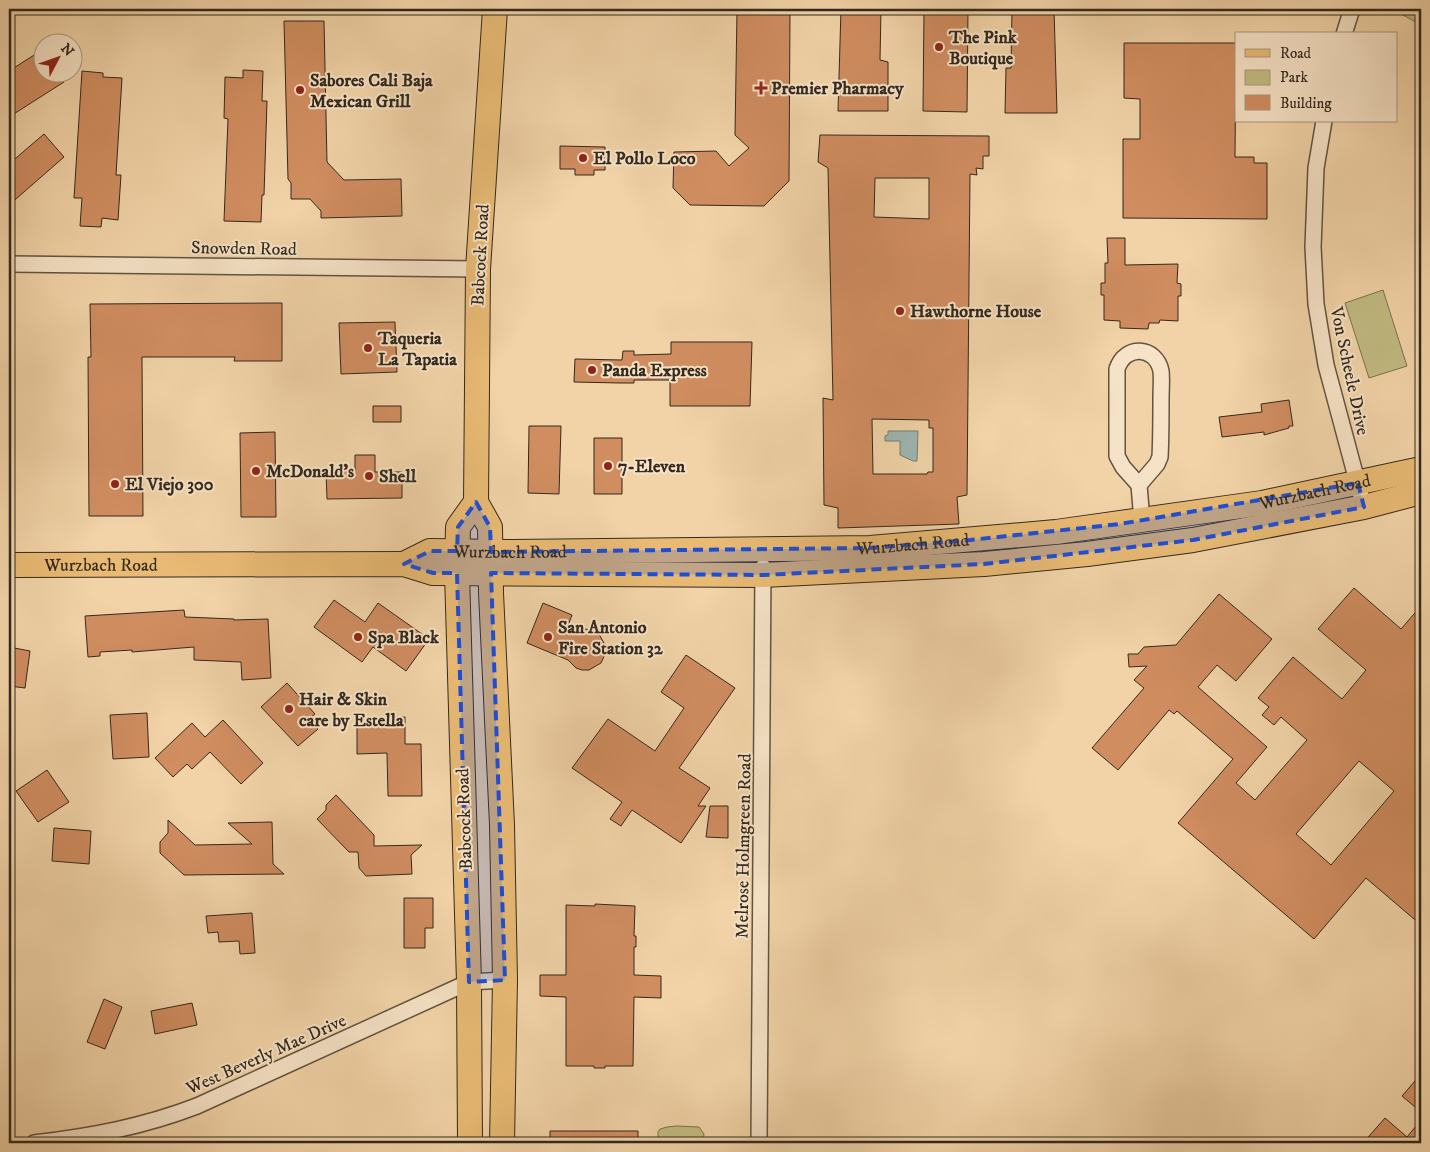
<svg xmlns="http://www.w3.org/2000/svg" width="1430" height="1152" viewBox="0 0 1430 1152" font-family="'IM FELL DW Pica',serif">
	<rect width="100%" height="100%" fill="#f1d3a7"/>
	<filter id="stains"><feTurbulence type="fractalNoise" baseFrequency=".004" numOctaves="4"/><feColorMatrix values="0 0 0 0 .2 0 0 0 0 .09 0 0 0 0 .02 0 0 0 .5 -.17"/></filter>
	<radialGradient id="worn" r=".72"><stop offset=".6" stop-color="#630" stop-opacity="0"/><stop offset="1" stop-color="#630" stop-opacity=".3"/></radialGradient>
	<path fill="#c1ba82" stroke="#7a7250" d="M 1393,9 L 1421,9 L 1421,25 L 1396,11 Z
		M 1383,290 L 1407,366 L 1369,378 L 1345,303 Z
		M 677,1126 L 699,1127 L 704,1134 L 703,1143 L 658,1143 L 658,1132 L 660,1129 L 667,1127 Z"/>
	<path fill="#9db6b1" stroke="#737e76" d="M 888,431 L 918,431 L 917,461 L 913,461 L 900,455 L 900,441 L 885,441 L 885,436 L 888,435 Z"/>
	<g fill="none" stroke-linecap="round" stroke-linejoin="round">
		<path stroke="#737e76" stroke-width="4.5" d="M 1413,9 L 1421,13"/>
	</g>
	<path fill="#d08d60" stroke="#33291e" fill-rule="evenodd" d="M 841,9 L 881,9 L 880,60 L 888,62 L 888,111 L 838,111 Z
		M 924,9 L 968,9 L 967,112 L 923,111 Z
		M 1012,9 L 1054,9 L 1057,113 L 1005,113 L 1006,68 L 1011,68 Z
		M 737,10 L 790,11 L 789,181 L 764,206 L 690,205 L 673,188 L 674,152 L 716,151 L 729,166 L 749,148 L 735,135 Z
		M 284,21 L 324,21 L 327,162 L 344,180 L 401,179 L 402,216 L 321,218 L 321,211 L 310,199 L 291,199 L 291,183 L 288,179 Z
		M 1124,43 L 1236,43 L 1235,157 L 1254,157 L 1254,163 L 1267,163 L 1267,219 L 1123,218 L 1123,139 L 1140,139 L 1140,99 L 1124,98 Z
		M 42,50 L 42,72 L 57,72 L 64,82 L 9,117 L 9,71 Z
		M 243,70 L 263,71 L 262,101 L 267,101 L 264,195 L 262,195 L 261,222 L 224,221 L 228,119 L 224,118 L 225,77 L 243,78 Z
		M 82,71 L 103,73 L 103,77 L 122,78 L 116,175 L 121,175 L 118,220 L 102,218 L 101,227 L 80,226 L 82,198 L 74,198 Z
		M 44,134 L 64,157 L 9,205 L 9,164 Z
		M 820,135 L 989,136 L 989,156 L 983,156 L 983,169 L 976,168 L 977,175 L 970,174 L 967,495 L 957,497 L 959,524 L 838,528 L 838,508 L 824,505 L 823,398 L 833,400 L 828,168 L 818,162 ZM 875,178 L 929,178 L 929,219 L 874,217 ZM 872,419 L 929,420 L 929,428 L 933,428 L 933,472 L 928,472 L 927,474 L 873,474 Z
		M 560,146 L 605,147 L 605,170 L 594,170 L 594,175 L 575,175 L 575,169 L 560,169 Z
		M 1107,238 L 1125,238 L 1125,265 L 1178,264 L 1177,283 L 1181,284 L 1181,296 L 1178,296 L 1178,321 L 1160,320 L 1159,323 L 1149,323 L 1148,329 L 1120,328 L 1120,321 L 1104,320 L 1104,295 L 1101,295 L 1101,283 L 1105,283 L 1105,263 L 1108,263 Z
		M 282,303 L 282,361 L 234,361 L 235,357 L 142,357 L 143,516 L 89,516 L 88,357 L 91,357 L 90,304 Z
		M 395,322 L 397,372 L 341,374 L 339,323 Z
		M 671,342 L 752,342 L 750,406 L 670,406 L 670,380 L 634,380 L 634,383 L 620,383 L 574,382 L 575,359 L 622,360 L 623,351 L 634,351 L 634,355 L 671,354 Z
		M 1289,400 L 1293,426 L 1289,426 L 1289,428 L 1264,435 L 1264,432 L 1222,437 L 1219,417 L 1262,412 L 1261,404 Z
		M 373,406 L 401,406 L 401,422 L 373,422 Z
		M 529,426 L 561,426 L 559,494 L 528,493 Z
		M 275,432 L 276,517 L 241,517 L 240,433 Z
		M 594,438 L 622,438 L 622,494 L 594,494 Z
		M 355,455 L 375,455 L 375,472 L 402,472 L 402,498 L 327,499 L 326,471 L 355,471 Z
		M 1354,588 L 1401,629 L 1421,606 L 1421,925 L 1366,878 L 1314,939 L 1178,823 L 1233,759 L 1177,711 L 1174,714 L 1169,710 L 1118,770 L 1092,748 L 1144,688 L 1134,680 L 1147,666 L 1129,667 L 1128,654 L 1138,654 L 1144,647 L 1176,645 L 1219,594 L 1272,639 L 1236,681 L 1217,665 L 1198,687 L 1267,747 L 1236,783 L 1255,800 L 1307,740 L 1281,717 L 1274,725 L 1262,715 L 1269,707 L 1258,698 L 1293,657 L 1342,699 L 1366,670 L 1318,629 ZM 1359,761 L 1394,791 L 1331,865 L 1296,834 Z
		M 334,600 L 365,622 L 378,603 L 429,639 L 406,671 L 373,647 L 362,662 L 314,627 Z
		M 543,603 L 572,615 L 566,631 L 586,629 L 599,634 L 605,645 L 606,652 L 601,663 L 589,670 L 582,670 L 576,668 L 568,660 L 527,643 Z
		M 184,610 L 185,617 L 234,619 L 234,620 L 268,619 L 271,678 L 242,680 L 241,662 L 194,660 L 194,647 L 132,652 L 132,650 L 100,652 L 100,656 L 88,657 L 85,616 Z
		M 9,647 L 30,651 L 25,688 L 9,686 Z
		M 686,655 L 735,688 L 679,768 L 710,788 L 698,806 L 706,806 L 681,843 L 632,810 L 621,826 L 610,819 L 622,802 L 572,768 L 608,719 L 655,751 L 684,708 L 661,692 Z
		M 287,683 L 315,714 L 309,719 L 318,729 L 298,746 L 261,707 Z
		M 147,713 L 149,757 L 113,759 L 110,715 Z
		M 405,717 L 405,744 L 421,744 L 422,796 L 388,796 L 387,753 L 357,754 L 357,718 Z
		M 223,720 L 263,763 L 241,784 L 210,752 L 192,769 L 187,764 L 173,777 L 155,758 L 192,723 L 205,737 Z
		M 47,770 L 69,802 L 38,822 L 16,791 Z
		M 336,795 L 374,835 L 374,846 L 422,845 L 411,855 L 412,874 L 366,876 L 359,868 L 358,852 L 349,852 L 317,819 L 326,810 L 326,805 Z
		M 710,806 L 728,806 L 728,838 L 706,837 Z
		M 168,820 L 195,845 L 252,844 L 228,823 L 272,822 L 273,864 L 284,874 L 184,875 L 160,853 L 160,842 L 168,833 Z
		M 54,828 L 91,831 L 89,864 L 52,861 Z
		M 404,898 L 433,898 L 433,928 L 425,928 L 425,948 L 404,948 Z
		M 595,904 L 635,906 L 634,936 L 636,936 L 636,947 L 634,947 L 634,975 L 661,976 L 661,998 L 634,997 L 633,1066 L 605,1066 L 605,1068 L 594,1068 L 594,1066 L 566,1066 L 566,997 L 540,996 L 540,975 L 566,975 L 566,905 L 595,906 Z
		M 252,913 L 255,953 L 240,954 L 239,941 L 219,942 L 218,932 L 208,933 L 206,916 Z
		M 104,999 L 122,1007 L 105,1049 L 87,1042 Z
		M 192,1003 L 197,1025 L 155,1034 L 151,1011 Z
		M 1421,1074 L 1421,1112 L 1402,1096 Z
		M 1385,1118 L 1407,1137 L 1421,1120 L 1421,1143 L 1363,1143 Z
		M 550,1131 L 638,1131 L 638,1143 L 550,1143 Z"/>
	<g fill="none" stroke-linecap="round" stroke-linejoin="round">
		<defs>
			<path id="minor" d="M 1344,34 L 1352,9
				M 1324,121 L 1316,168 L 1313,247 L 1316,304 L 1326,365 L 1364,507
				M 9,264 L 478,269
				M 1139,485 L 1157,464 L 1160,457 C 1161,438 1161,418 1161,398 C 1161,390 1162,379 1161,371 C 1156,346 1125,344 1117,369 L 1117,456 L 1123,467 L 1139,485 L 1142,521
				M 34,1143 C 92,1136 142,1127 197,1106 L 469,982 L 505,980
				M 759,1143 L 763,567"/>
			<g id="primary">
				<path d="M 495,9 L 478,269 L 476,502 L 490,527 L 491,593 L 502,825 L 505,980 L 502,1143"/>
				<path id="s1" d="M 404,564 L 430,551 L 511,552 L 870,548 L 1056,532 L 1262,503 L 1421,469"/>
				<path id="s2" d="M 9,565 L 404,564 L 433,573 L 763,575 L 984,564 L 1087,554 L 1193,540 L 1364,507 L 1421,492"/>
				<path d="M 470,1143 L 469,982 L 457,573 L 458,527 L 476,502"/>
			</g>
		</defs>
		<use href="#minor" stroke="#625440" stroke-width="18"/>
		<use href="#primary" stroke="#33291e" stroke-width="26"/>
		<use href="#minor" stroke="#f6e2c6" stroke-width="15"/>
		<use href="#primary" stroke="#e8ba74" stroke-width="24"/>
	</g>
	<path fill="#1d4ed8" fill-opacity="0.2" stroke="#1d4ed8" stroke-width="4" stroke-dasharray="10 6" stroke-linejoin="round" d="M 1358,483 L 1364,507 L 1193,540 L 984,564 L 763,575 L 491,573 L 505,980 L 469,982 L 457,573 L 433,573 L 404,564 L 430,551 L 457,551 L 458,527 L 476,502 L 490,527 L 491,552 L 870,548 L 970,540 L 1120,524 Z"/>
	<g fill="#8f2418" stroke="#f6e2c6" stroke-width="2">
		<circle cx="939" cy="47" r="5"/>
		<path d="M758.5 80.5h5v5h5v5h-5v5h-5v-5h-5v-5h5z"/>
		<circle cx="300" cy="90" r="5"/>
		<circle cx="583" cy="158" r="5"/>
		<circle cx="900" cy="311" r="5"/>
		<circle cx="368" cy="348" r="5"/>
		<circle cx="592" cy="370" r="5"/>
		<circle cx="608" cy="466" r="5"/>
		<circle cx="256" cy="471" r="5"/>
		<circle cx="369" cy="476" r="5"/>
		<circle cx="115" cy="484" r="5"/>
		<circle cx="358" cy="637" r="5"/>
		<circle cx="548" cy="637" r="5"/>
		<circle cx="289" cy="709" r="5"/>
	</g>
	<g text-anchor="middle" stroke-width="4" stroke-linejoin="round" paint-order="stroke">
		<g font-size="18" font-weight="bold" fill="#33291e" stroke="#f6e2c6" text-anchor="start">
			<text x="949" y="43">The Pink<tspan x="949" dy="21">Boutique</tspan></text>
			<text x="310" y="86">Sabores Cali Baja<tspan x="310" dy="21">Mexican Grill</tspan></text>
			<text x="771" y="94">Premier Pharmacy</text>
			<text x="593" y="164">El Pollo Loco</text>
			<text x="910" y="317">Hawthorne House</text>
			<text x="378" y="344">Taqueria<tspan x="378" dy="21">La Tapatia</tspan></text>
			<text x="602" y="376">Panda Express</text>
			<text x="618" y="472">7-Eleven</text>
			<text x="266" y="477">McDonald's</text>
			<text x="379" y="482">Shell</text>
			<text x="125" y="490">El Viejo 300</text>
			<text x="558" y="633">San Antonio<tspan x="558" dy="21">Fire Station 32</tspan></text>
			<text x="368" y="643">Spa Black</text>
			<text x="299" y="705">Hair &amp; Skin<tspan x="299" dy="21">care by Estella</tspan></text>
		</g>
		<g font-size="18" fill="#33291e" stroke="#f6e2c6">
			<text transform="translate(244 248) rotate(1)" y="6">Snowden Road</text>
			<text transform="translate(480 255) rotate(-87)" y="6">Babcock Road</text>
			<text transform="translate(1350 371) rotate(78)" y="6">Von Scheele Drive</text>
			<text dy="6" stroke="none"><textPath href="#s1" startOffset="918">Wurzbach Road</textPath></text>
			<text dy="6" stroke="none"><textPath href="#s1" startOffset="512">Wurzbach Road</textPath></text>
			<text dy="6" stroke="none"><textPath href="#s1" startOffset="109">Wurzbach Road</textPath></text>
			<text dy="6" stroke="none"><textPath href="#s2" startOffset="92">Wurzbach Road</textPath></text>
			<text transform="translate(464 819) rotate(-92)" y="6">Babcock Road</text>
			<text transform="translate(743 846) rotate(-89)" y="6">Melrose Holmgreen Road</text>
			<text transform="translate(266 1054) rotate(-24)" y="6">West Beverly Mae Drive</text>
		</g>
	</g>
	<rect width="1430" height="1152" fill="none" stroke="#f1d3a7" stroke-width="30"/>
	<rect x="10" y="10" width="1410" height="1132" fill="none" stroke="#33291e" stroke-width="2.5"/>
	<rect x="15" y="15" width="1400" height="1122" fill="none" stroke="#33291e"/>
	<rect x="1235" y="32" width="162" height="90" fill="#f6e2c6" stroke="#a89883"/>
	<rect x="1245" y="49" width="25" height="8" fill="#e8ba74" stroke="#a89883"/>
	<text x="1280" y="58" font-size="15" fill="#33291e">Road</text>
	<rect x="1245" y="70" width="25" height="15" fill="#c1ba82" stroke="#a89883"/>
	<text x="1280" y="82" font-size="15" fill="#33291e">Park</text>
	<rect x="1245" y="95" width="25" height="15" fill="#d08d60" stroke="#a89883"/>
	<text x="1280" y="108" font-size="15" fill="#33291e">Building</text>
	<g transform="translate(58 58) rotate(49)"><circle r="24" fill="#f6e2c6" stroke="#a89883"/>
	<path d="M0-4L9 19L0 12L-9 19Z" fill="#8f2418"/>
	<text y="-8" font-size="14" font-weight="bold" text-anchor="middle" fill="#33291e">N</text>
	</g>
	<rect width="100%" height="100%" filter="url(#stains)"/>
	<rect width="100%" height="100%" fill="url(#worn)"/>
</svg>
